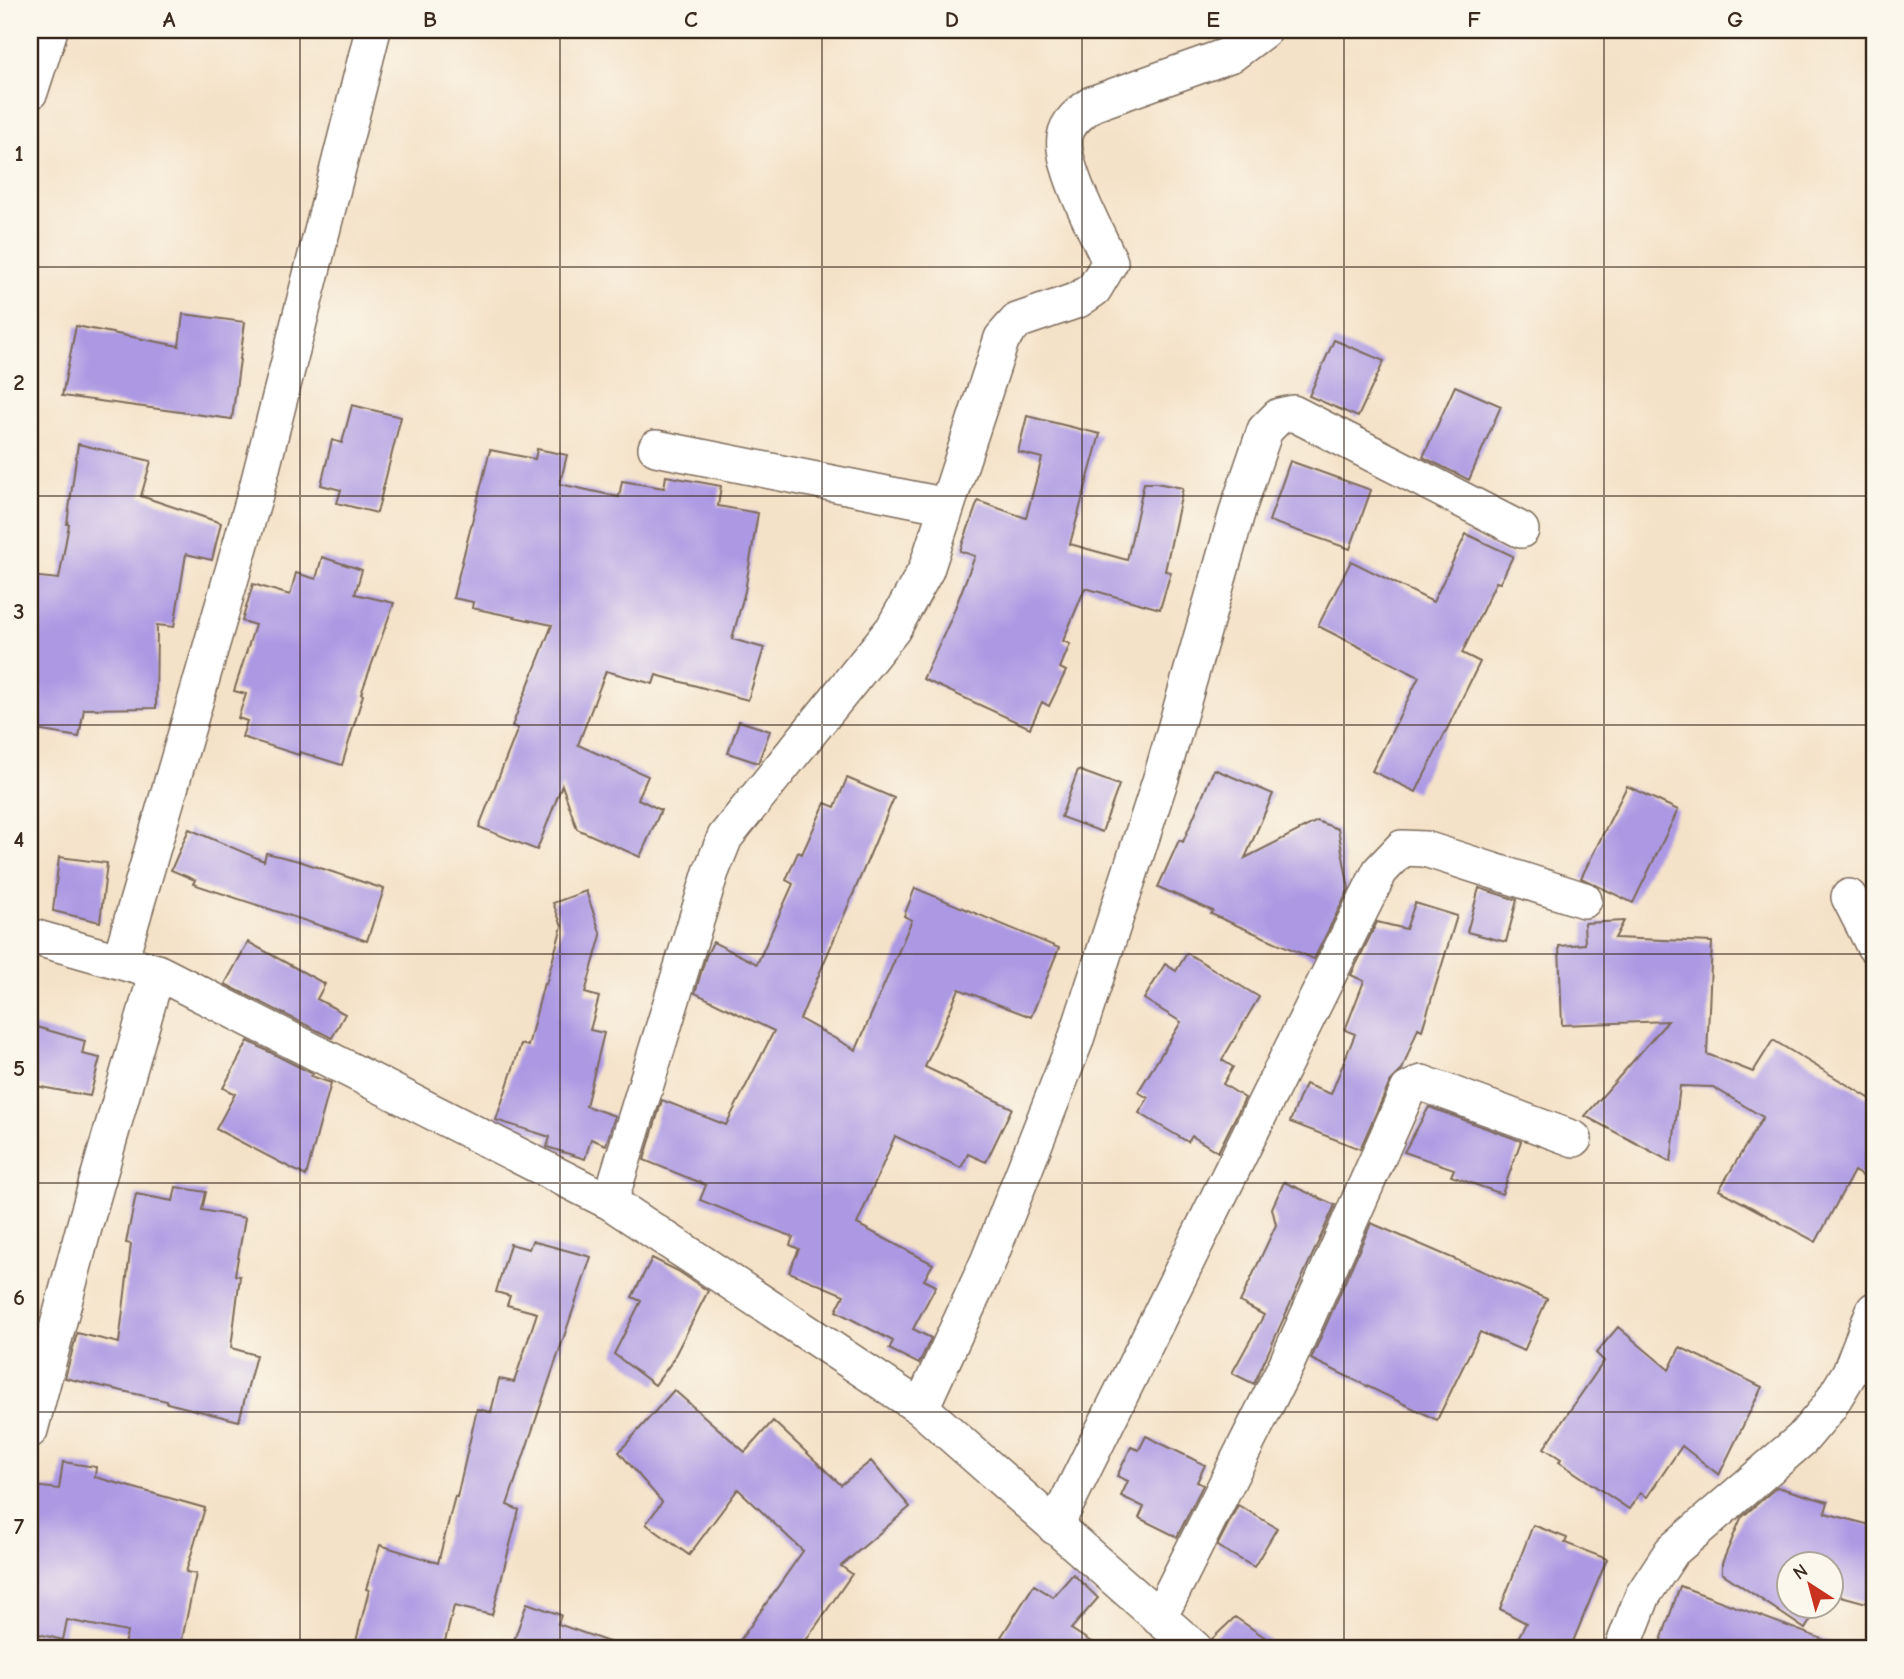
<svg xmlns="http://www.w3.org/2000/svg" width="1904" height="1679" viewBox="0 0 1904 1679" font-family="'Comic Neue',sans-serif">
	<rect width="100%" height="100%" fill="#fbf7ec"/>
	<filter id="ink" filterUnits="userSpaceOnUse"><feTurbulence type="fractalNoise" baseFrequency=".0143" numOctaves="2"/><feDisplacementMap in="SourceGraphic" scale="14" xChannelSelector="R" yChannelSelector="G"/><feConvolveMatrix kernelMatrix="1 2 1 2 8 2 1 2 1" color-interpolation-filters="sRGB"/></filter>
	<filter id="wash" filterUnits="userSpaceOnUse"><feTurbulence type="fractalNoise" baseFrequency=".00686" numOctaves="4" result="noise"/><feDisplacementMap in="SourceGraphic" scale="28" xChannelSelector="R" yChannelSelector="G"/><feGaussianBlur stdDeviation="1.57" result="paint"/><feColorMatrix in="noise" values="0 0 0 0 0 0 0 0 0 0 0 0 0 0 0 0 0 1.4 0 .05"/><feComposite in="paint" operator="in"/></filter>
	<g filter="url(#wash)">
		<rect width="100%" height="100%" fill="#f4e2c8"/>
		<g id="blocks">
			<path fill="#ad99e3" d="M 183,314 L 245,322 L 232,419 L 62,396 L 76,326 L 179,346 Z
				M 1334,340 L 1384,361 L 1358,417 L 1309,396 Z
				M 1455,386 L 1501,406 L 1469,480 L 1423,457 Z
				M 352,405 L 401,417 L 377,513 L 337,503 L 341,490 L 321,485 L 332,440 L 342,443 Z
				M 1027,416 L 1100,434 L 1070,544 L 1127,560 L 1144,483 L 1156,483 L 1183,488 L 1165,571 L 1171,572 L 1160,609 L 1085,588 L 1063,641 L 1070,644 L 1060,668 L 1066,671 L 1049,706 L 1042,702 L 1030,728 L 923,679 L 950,621 L 975,556 L 960,551 L 978,501 L 1026,518 L 1042,458 L 1018,452 Z
				M 78,444 L 151,461 L 141,496 L 221,523 L 212,560 L 186,554 L 174,627 L 157,625 L 156,708 L 84,709 L 79,737 L 30,729 L 38,681 L 30,679 L 30,576 L 59,579 L 69,524 L 67,524 Z
				M 537,449 L 567,455 L 560,484 L 619,497 L 622,481 L 664,488 L 666,476 L 721,486 L 718,506 L 758,513 L 745,591 L 732,639 L 764,648 L 748,700 L 656,675 L 653,684 L 606,671 L 578,745 L 648,776 L 638,799 L 661,810 L 640,857 L 577,829 L 562,785 L 537,850 L 479,827 L 518,728 L 512,726 L 552,625 L 472,608 L 473,602 L 453,598 L 490,450 L 535,459 Z
				M 1290,461 L 1371,490 L 1350,549 L 1269,521 Z
				M 1466,534 L 1513,556 L 1500,583 L 1496,582 L 1462,653 L 1480,662 L 1416,792 L 1372,771 L 1419,677 L 1318,626 L 1351,561 L 1433,602 Z
				M 322,557 L 362,570 L 355,594 L 394,603 L 361,694 L 363,695 L 342,765 L 300,752 L 299,755 L 242,737 L 247,721 L 238,718 L 246,694 L 234,691 L 255,625 L 242,621 L 253,584 L 290,595 L 296,573 L 316,579 Z
				M 739,721 L 770,731 L 758,763 L 728,753 Z
				M 1214,769 L 1273,794 L 1245,858 L 1317,821 L 1338,829 L 1349,889 L 1314,959 L 1211,914 L 1213,911 L 1158,887 L 1179,840 L 1183,842 Z
				M 1078,770 L 1119,785 L 1102,832 L 1061,817 Z
				M 847,778 L 894,798 L 800,1019 L 856,1050 L 912,920 L 904,916 L 915,888 L 1059,948 L 1031,1017 L 959,989 L 925,1067 L 1012,1108 L 986,1162 L 968,1154 L 961,1168 L 895,1136 L 857,1224 L 933,1264 L 924,1280 L 936,1286 L 913,1329 L 931,1338 L 919,1364 L 889,1349 L 893,1341 L 836,1311 L 844,1295 L 789,1272 L 799,1249 L 790,1245 L 793,1237 L 700,1200 L 706,1185 L 644,1160 L 662,1100 L 726,1125 L 774,1031 L 695,993 L 706,956 L 713,942 L 757,964 L 793,884 L 786,880 L 798,852 L 802,854 L 825,803 L 835,807 Z
				M 1627,786 L 1678,810 L 1633,903 L 1581,878 Z
				M 189,829 L 264,861 L 266,853 L 299,861 L 384,889 L 367,941 L 193,884 L 195,880 L 171,870 Z
				M 59,857 L 107,863 L 100,922 L 53,911 Z
				M 1479,888 L 1517,900 L 1506,942 L 1467,932 Z
				M 586,891 L 601,935 L 585,993 L 599,997 L 590,1030 L 604,1033 L 586,1106 L 615,1116 L 606,1145 L 591,1139 L 585,1159 L 547,1147 L 550,1137 L 496,1120 L 521,1044 L 528,1046 L 544,983 L 546,984 L 562,926 L 553,903 Z
				M 1415,903 L 1457,916 L 1422,1030 L 1418,1028 L 1402,1070 L 1390,1082 L 1360,1149 L 1290,1122 L 1305,1084 L 1331,1094 L 1355,1034 L 1345,1030 L 1364,981 L 1351,975 L 1377,922 L 1406,929 Z
				M 1624,921 L 1615,938 L 1712,942 L 1707,1054 L 1753,1072 L 1773,1040 L 1874,1101 L 1874,1183 L 1854,1171 L 1816,1242 L 1719,1190 L 1763,1117 L 1713,1087 L 1680,1086 L 1671,1162 L 1585,1116 L 1668,1021 L 1562,1025 L 1559,946 L 1585,944 L 1584,923 Z
				M 248,942 L 325,984 L 317,999 L 345,1014 L 332,1038 L 225,984 Z
				M 1187,953 L 1259,997 L 1222,1060 L 1233,1067 L 1223,1084 L 1245,1098 L 1218,1152 L 1192,1136 L 1188,1142 L 1139,1113 L 1148,1098 L 1138,1092 L 1181,1022 L 1144,999 L 1165,964 L 1176,971 Z
				M 30,1025 L 85,1041 L 82,1054 L 100,1058 L 90,1096 L 30,1085 Z
				M 248,1041 L 313,1074 L 311,1076 L 331,1083 L 306,1176 L 216,1129 L 235,1094 L 223,1088 Z
				M 1429,1107 L 1521,1141 L 1502,1194 L 1451,1176 L 1454,1169 L 1404,1152 Z
				M 1284,1182 L 1335,1205 L 1254,1384 L 1232,1373 L 1264,1315 L 1240,1302 L 1276,1225 L 1272,1208 Z
				M 176,1187 L 206,1192 L 202,1210 L 245,1218 L 235,1275 L 240,1276 L 231,1348 L 256,1355 L 239,1421 L 167,1403 L 167,1401 L 65,1378 L 77,1333 L 119,1343 L 131,1244 L 126,1243 L 136,1194 L 173,1201 Z
				M 1371,1223 L 1547,1299 L 1524,1351 L 1480,1332 L 1437,1420 L 1311,1359 Z
				M 532,1241 L 591,1257 L 507,1505 L 519,1510 L 492,1615 L 454,1606 L 443,1649 L 354,1649 L 369,1590 L 366,1589 L 380,1545 L 438,1563 L 455,1496 L 457,1497 L 477,1409 L 491,1412 L 499,1379 L 514,1382 L 537,1313 L 507,1305 L 510,1296 L 496,1292 L 510,1244 L 529,1249 Z
				M 652,1258 L 678,1271 L 708,1291 L 671,1363 L 655,1385 L 614,1354 L 641,1301 L 632,1297 Z
				M 1618,1327 L 1669,1370 L 1680,1347 L 1762,1387 L 1719,1475 L 1682,1446 L 1647,1497 L 1640,1493 L 1629,1509 L 1559,1462 L 1561,1459 L 1544,1448 L 1604,1361 L 1596,1353 Z
				M 674,1390 L 745,1452 L 773,1421 L 841,1485 L 871,1461 L 910,1507 L 841,1566 L 852,1574 L 800,1649 L 734,1649 L 803,1551 L 738,1489 L 689,1555 L 646,1524 L 662,1502 L 619,1452 Z
				M 1146,1436 L 1205,1465 L 1197,1482 L 1203,1485 L 1177,1537 L 1139,1518 L 1144,1507 L 1121,1496 L 1128,1481 L 1117,1476 L 1131,1447 L 1139,1450 Z
				M 63,1462 L 96,1467 L 95,1477 L 205,1508 L 186,1572 L 196,1574 L 180,1649 L 123,1649 L 127,1632 L 67,1620 L 63,1640 L 30,1632 L 30,1512 L 33,1486 L 59,1489 Z
				M 1777,1487 L 1828,1502 L 1825,1513 L 1874,1526 L 1874,1605 L 1830,1593 L 1830,1564 L 1788,1564 L 1788,1606 L 1819,1606 L 1805,1629 L 1722,1573 L 1722,1563 L 1741,1518 Z
				M 1238,1505 L 1277,1528 L 1254,1567 L 1217,1546 Z
				M 1533,1525 L 1567,1538 L 1565,1543 L 1607,1559 L 1570,1649 L 1512,1649 L 1526,1623 L 1500,1609 Z
				M 1073,1574 L 1098,1598 L 1071,1629 L 1102,1649 L 1021,1649 L 1001,1637 L 1034,1585 L 1053,1597 Z
				M 1680,1586 L 1841,1646 L 1840,1649 L 1658,1649 Z
				M 527,1603 L 561,1615 L 558,1624 L 617,1645 L 616,1649 L 511,1649 Z
				M 1235,1617 L 1282,1649 L 1215,1649 L 1212,1639 Z"/>
		</g>
	</g>
	<g filter="url(#ink)">
		<use href="#blocks" fill-opacity="0" stroke="#7c6a5a" stroke-width="2"/>
		<g fill="none" stroke-linecap="round" stroke-linejoin="round">
			<defs>
				<path id="minor" d="M 30,92 L 50,30
					M 656,448 L 947,506
					M 1849,897 L 1874,946
					M 30,936 L 157,972 L 610,1202 L 921,1408 L 1195,1649
					M 120,961 L 257,488 L 373,30
					M 610,1202 L 711,872 L 725,837 L 893,629 L 926,570 L 1002,338 L 1017,321 L 1078,300 L 1094,289 L 1110,262 C 1098,234 1060,166 1065,137 C 1067,122 1081,112 1092,104 L 1232,54 L 1264,30
					M 921,1408 L 988,1262 L 1075,1042 L 1161,778 L 1239,506 L 1265,430 L 1279,416 L 1293,413 L 1521,530
					M 30,1430 L 83,1231 L 157,972
					M 1055,1527 L 1380,871 L 1402,848 L 1425,849 L 1584,900
					M 1159,1618 L 1287,1363 L 1408,1090 L 1422,1083 L 1574,1139
					M 1622,1649 L 1643,1595 L 1672,1551 L 1802,1439 L 1829,1407 L 1850,1372 L 1874,1310"/>
			</defs>
			<use href="#minor" stroke="#7c6a5a" stroke-width="38"/>
			<use href="#minor" stroke="#fff" stroke-width="35"/>
		</g>
	</g>
	<path fill="none" stroke="#3b2a1e" stroke-width="2" stroke-opacity="0.55" d="M 300,30 L 300,1649M 560,30 L 560,1649M 822,30 L 822,1649M 1082,30 L 1082,1649M 1344,30 L 1344,1649M 1604,30 L 1604,1649M 30,267 L 1874,267M 30,496 L 1874,496M 30,725 L 1874,725M 30,954 L 1874,954M 30,1183 L 1874,1183M 30,1412 L 1874,1412"/>
	<rect width="1904" height="1679" fill="none" stroke="#fbf7ec" stroke-width="77"/>
	<g transform="translate(1810 1585) rotate(324)"><circle r="33" fill="#fbf7ec" stroke="#aea59a" stroke-width="2"/>
	<path d="M0-5L12 26L0 18L-12 26Z" fill="#c8321e"/>
	<text y="-10" font-size="19" font-weight="bold" text-anchor="middle" fill="#3b2a1e">N</text>
	</g>
	<rect x="38" y="38" width="1828" height="1602" fill="none" stroke="#3b2a1e" stroke-width="2.5"/>
	<g font-size="23" text-anchor="middle" font-weight="bold" fill="#3b2a1e">
		<text x="169" y="27">A</text>
		<text x="430" y="27">B</text>
		<text x="691" y="27">C</text>
		<text x="952" y="27">D</text>
		<text x="1213" y="27">E</text>
		<text x="1474" y="27">F</text>
		<text x="1735" y="27">G</text>
		<text x="19" y="161">1</text>
		<text x="19" y="390">2</text>
		<text x="19" y="619">3</text>
		<text x="19" y="847">4</text>
		<text x="19" y="1076">5</text>
		<text x="19" y="1305">6</text>
		<text x="19" y="1534">7</text>
	</g>
</svg>
